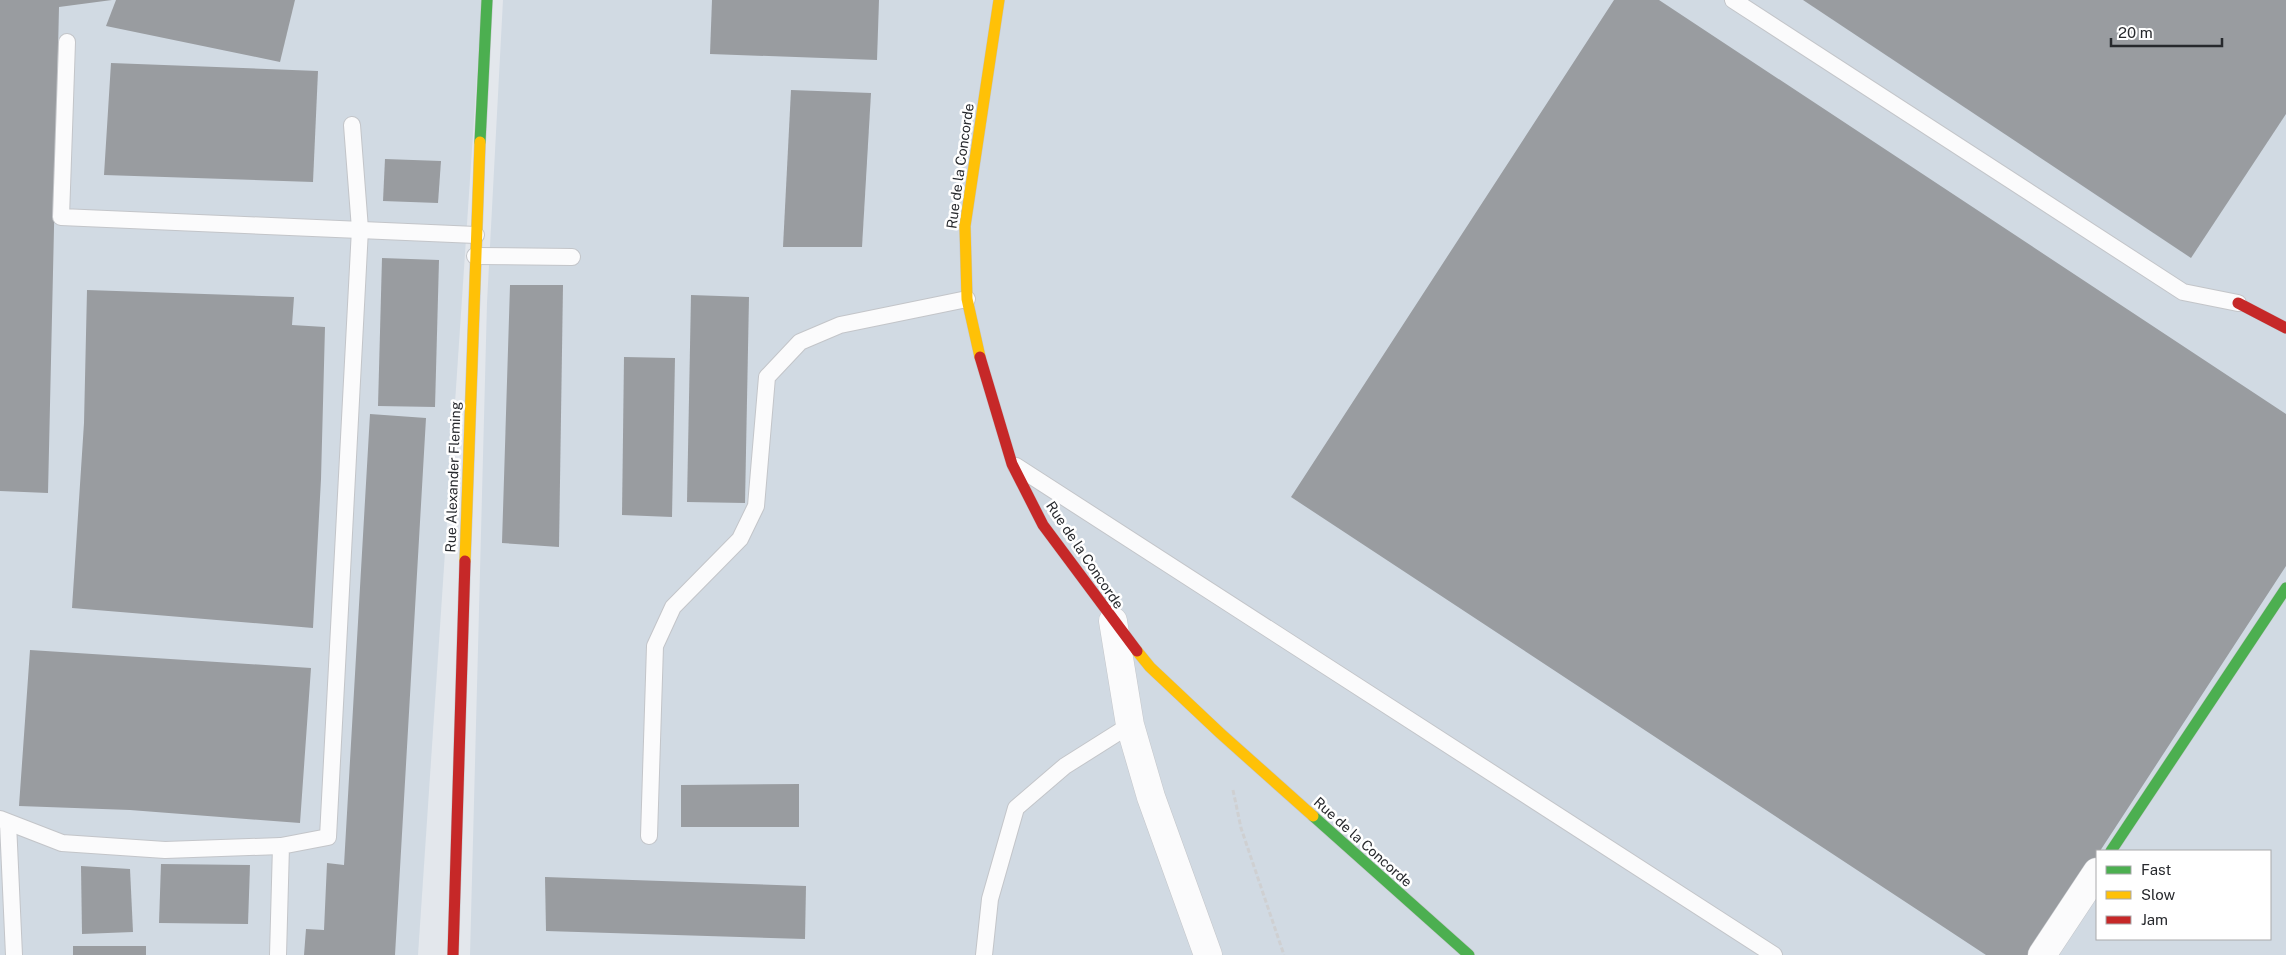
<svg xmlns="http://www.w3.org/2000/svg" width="2286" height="955" font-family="'Public Sans',sans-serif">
<rect width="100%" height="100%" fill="#e3e7ec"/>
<!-- built -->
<g fill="#d1dae3" fill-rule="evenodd">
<path d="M0,0H482L418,955H0Z"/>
<path d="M503,0H2286V955H470L487,303ZM2097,851H2270V939H2097Z"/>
</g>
<!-- building -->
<g fill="#999ca0">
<path d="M0,0H112L59,7L48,493L0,491Z"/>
<path d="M116,0H295L280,62L106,26Z"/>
<path d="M712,0H879L877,60L710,54Z"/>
<path d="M1614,0H1659L2286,414V566L2100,851H2097V856L2033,955H1986L1291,497Z"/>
<path d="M1803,0H2286V114L2191,258Z"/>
<path d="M111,63L318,71L313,182L104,175Z"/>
<path d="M791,90L871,93L862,247H783Z"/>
<path d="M385,159L441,161L438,203L383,201Z"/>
<path d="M382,258L439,260L435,407L378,406Z"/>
<path d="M510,285H563L559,547L502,543Z"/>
<path d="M87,290L294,297L292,325L325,327L321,479L313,628L72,608L84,423Z"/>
<path d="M691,295L749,297L745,503L687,502Z"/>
<path d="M624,357L675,358L672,517L622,515Z"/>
<path d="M370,414L426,418L395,955H304L306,929L324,930L327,863L344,865Z"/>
<path d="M30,650L311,668L300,823L130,810L19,806Z"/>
<path d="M799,784V827H681V785Z"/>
<path d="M161,864L250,865L248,924L159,923Z"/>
<path d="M81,866L130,869L133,932L82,934Z"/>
<path d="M545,877L806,886L805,939L546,931Z"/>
<rect x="73" y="946" width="73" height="9"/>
</g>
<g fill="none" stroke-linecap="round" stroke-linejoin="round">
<defs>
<g id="lane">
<path d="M1733,0L2183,292L2238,303"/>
<path d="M67,42L61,217L476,235"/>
<path d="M475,256L572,257"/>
<path d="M1016,466L1774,955"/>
<path d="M0,819L62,843L165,850L281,846"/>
<path d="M8,823L14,955"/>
<path d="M649,836L655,646L673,607L740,539L756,506L767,377L800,342L840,325L967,299"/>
<path d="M278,955L281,846L328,837L360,229L352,125"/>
<path d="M984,955L990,899L1016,808L1065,766L1130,725"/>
</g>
<g id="street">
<path d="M1113,621L1130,725L1151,797L1208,955"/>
<path d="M2042,955L2097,872"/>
</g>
<g id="fast">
<path d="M480,142L487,0"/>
<path d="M1313,816L1469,955"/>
<path d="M2111,851L2286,588"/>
</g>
<g id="slow">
<path d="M980,357L967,299L965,226L999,0"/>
<path d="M465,561L480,142"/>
<path d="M1137,651L1150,667L1220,733L1313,816"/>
</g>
<g id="jam">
<path d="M2238,303L2286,328"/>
<path d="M980,357L1012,464L1043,525L1137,651"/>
<path d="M453,955L465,561"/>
</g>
</defs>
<!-- lane casing -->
<use href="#lane" stroke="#c3c5c9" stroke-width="18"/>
<!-- street casing -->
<use href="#street" stroke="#c3c5c9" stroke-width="29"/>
<!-- fast casing -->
<use href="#fast" stroke="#c3c5c9" stroke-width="12"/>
<!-- slow casing -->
<use href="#slow" stroke="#c3c5c9" stroke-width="12"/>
<!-- jam casing -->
<use href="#jam" stroke="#c3c5c9" stroke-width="12"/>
<!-- path -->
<path stroke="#cfd0d2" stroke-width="3" stroke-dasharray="5 2.5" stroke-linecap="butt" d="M1233,790L1241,828L1284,955"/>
<!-- lane -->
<use href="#lane" stroke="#fbfbfc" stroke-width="16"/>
<!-- street -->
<use href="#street" stroke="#fbfbfc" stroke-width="28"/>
<!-- fast -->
<use href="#fast" stroke="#4caf50" stroke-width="11"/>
<!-- slow -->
<use href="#slow" stroke="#ffc107" stroke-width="11"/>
<!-- jam -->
<use href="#jam" stroke="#c62828" stroke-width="11"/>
</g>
<g text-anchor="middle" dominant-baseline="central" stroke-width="5" stroke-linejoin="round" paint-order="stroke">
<!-- street labels -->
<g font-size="14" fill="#27292d" stroke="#fff">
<text transform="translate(960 166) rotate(-82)">Rue de la Concorde</text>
<text transform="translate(453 477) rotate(-88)">Rue Alexander Fleming</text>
<text transform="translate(1085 555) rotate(56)">Rue de la Concorde</text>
<text transform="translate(1363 842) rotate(42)">Rue de la Concorde</text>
</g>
</g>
<!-- legend -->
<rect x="2096" y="850" width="175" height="90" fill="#ffffff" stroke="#a9a9ab"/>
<rect x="2106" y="866" width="25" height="8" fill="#4caf50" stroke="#a9a9ab"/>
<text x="2141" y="875" font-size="15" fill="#27292d">Fast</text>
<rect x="2106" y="891" width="25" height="8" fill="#ffc107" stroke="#a9a9ab"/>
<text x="2141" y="900" font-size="15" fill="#27292d">Slow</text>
<rect x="2106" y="916" width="25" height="8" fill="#c62828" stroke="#a9a9ab"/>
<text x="2141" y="925" font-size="15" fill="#27292d">Jam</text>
<!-- scale -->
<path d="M2111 38v8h111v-8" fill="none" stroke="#27292d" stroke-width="2.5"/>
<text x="2118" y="38" font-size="15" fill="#27292d" stroke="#ffffff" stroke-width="4" paint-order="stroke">20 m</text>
</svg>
